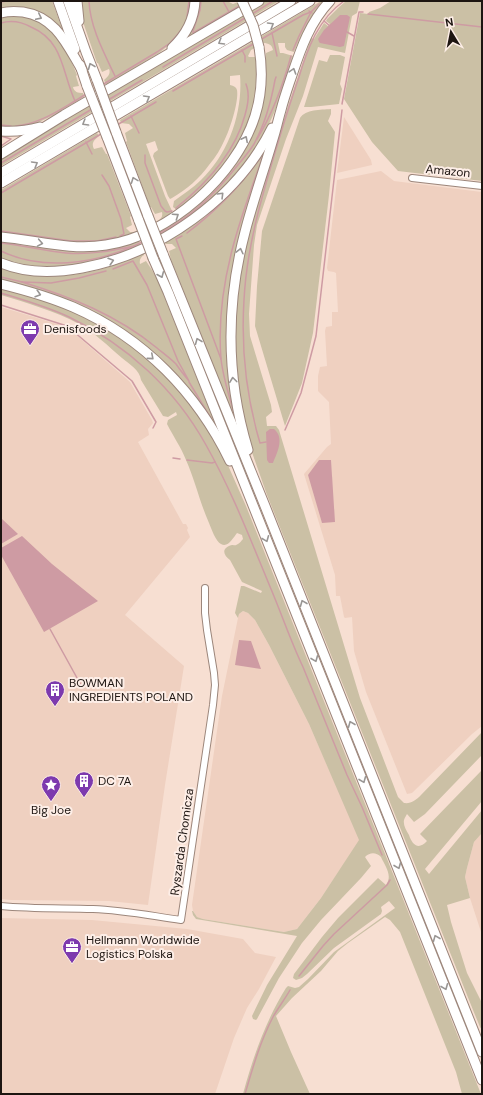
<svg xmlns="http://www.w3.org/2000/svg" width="483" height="1095" font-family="'DM Sans',sans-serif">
<rect width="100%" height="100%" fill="#f7dfd2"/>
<!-- built -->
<g fill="#efd0c0">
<path d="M344,117L371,160L372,165L337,173Z"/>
<path d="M381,171L394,181L482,192V726L472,734L412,793L407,794L366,692L354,651L352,617L345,618L344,617L340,596H336L335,575L304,474L327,447L331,444L329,402L318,391V376L320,367L327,366L325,331L326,327L332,326V312H338L336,273L334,272L328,271L327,268L337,180Z"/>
<path d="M1,307L67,327L130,382L152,420L153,423L148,429L149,435L138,442L183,524H186L188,528L187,530L190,537L125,615L184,666L165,785L148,905L109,901L11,900L1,899Z"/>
<path d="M243,611L248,613L255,620L269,645L309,724L360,840L321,898L297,929L284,932L203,919L197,917L193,911L192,905L222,696L238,618L239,614Z"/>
<path d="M482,833V935L470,898L465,877L467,868L474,842Z"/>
<path d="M1,918L92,920L187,929L243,939L255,953L276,957L259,989L247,1008L234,1038L215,1094H1Z"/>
</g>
<!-- green -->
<g fill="#cbc0a5">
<path d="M1,1H52L63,31L55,24L1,10Z"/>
<path d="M80,1H192L190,16L175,40L159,53L106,85L104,80C108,77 111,73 109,69L102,72L98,63H97L83,22Z"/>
<path d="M198,1H227L233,4L238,2L241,7L186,40Z"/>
<path d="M265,1H279L1,166V157Z"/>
<path d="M321,1H325C311,17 302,33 294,52L287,50L285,47V43H278L280,53H283L293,56C287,78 280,101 270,122C254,155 227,188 198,211C186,220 174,227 162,235L160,231C208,202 255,156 264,98C266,83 265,68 266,53L273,50C272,45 269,43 263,43L262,36Z"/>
<path d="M346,1H360L357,13L352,16L345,53L318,47L303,96L286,139L257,225L254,245L249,314L250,336L271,405L272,412L266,417L267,426H276L279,430L360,698L398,797L404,803C411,804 416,800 421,795L482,732V755L425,814L414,822L407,814C406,816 405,817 404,820C403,825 406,830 409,835C412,844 418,851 427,841L420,834L482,770V801L425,869L429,874L482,810V833L474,842L467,868L465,877L470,898L447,905L451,922L467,973L482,1003V1030L480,1027L473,1010L267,495L247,438L236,373L235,311L246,241L289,103L309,44L311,38L314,39L324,23L328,26L330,24L326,21L327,19L338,8Z"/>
<path d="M391,1H482V181L457,178L398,171L372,142L344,99L360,13L368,14L369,12L380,8Z"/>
<path d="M10,15C51,17 64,41 77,75L76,76L79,86L73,87C74,92 78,93 83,93L84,97L52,116L35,124L23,127H1V17Z"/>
<path d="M254,41L255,48L251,50L248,56L249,57H257L258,88L250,120L233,153L218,173L195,196L177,210L173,207L174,201C183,194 193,188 201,180C229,153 243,112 240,75L230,76V85C234,86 236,87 237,90C239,101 230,129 225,139C221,148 216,157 209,165C200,178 186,190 172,198L170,199L168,196L153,156L154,153L158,150L155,141L146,144L165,196L172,211V213L157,223V221C161,219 163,217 162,212L155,214L151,207H150L126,142L127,141L125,133L133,128L129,124L121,123L120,120Z"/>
<path d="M330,55H340L345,57L340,84L342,89L339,104L311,107H304L319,60L327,62Z"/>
<path d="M331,109V114L328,121L335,132L329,195L313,333L302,383L285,426L255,326L257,286L262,231L300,118C306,109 320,110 331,109Z"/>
<path d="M97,133L99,136C94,140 91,143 94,149L102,147L106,154H107L131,216L130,217L132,225L126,228L130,232H136C94,252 45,239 1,233V190Z"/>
<path d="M266,145L267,146L233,269L238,427L171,260L169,251L176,248L172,244H166L165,242C195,225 223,204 245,176C252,166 259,156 266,145Z"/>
<path d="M1,241L95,250L114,248L139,241L141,246C102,260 61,273 18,265C13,263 7,261 1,259Z"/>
<path d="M144,253V255C141,257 139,260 140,264L146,261L152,270L159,283L218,431L125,333L1,280V268C48,285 100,274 144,253Z"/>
<path d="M1,287L28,295L67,309L99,324L123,339L160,370L194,407L223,454L246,506L481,1094H462L456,1072L400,932L390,920L385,917L348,943L338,951L321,971L292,998L276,1016L291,1052L310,1094H243C253,1057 266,1020 286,988L288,986L295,988L299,987L308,979L334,952L395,908L389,901L381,907L382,911L381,914L334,948L307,974L302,978L296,980L293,978L294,974L322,937L338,918L378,878L386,885C393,875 385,866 381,857C376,852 370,852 365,857L371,866L361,878L321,920L302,943L279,978L257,1019L256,1020L253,1019L252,1016L267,985L297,936L196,919L193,915L192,911H193L197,917L203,919L284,932L297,929L321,898L359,840L309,724L269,645L255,620L248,613L243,611L239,614L238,618L235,613L241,586H244L261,593L262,591L242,582L230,560C223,555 221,548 232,545C235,545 235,546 238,544C240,543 241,541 243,539L242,535L237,533C233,538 228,548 221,544C216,542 211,528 209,523C200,503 195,480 186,460C181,447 173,436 167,424L168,420L177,415L176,412L168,417L163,416L141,380C140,370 129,364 122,358C108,346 95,333 79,324C55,311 27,303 1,295Z"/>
</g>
<!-- water -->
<g fill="#ce9ba3">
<path d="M340,15H347L350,17L344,46L340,47L320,43L319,42L318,39L324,30Z"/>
<path d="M270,429H274C285,438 277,453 273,463H269L267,460L266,432Z"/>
<path d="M319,460H331L335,522L322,523L308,475Z"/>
<path d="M1,518L18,534L1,544Z"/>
<path d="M22,536L52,564L98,601L44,632L1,555V548Z"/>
<path d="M239,640L251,641L261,669L235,665Z"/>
</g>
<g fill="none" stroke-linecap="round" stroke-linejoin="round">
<!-- stream -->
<g stroke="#ce9ba3" stroke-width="1.5">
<path d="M89,1C90,27 104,53 115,76"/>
<path d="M201,1L200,10L193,31V33L241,5"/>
<path d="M223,1L229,12"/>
<path d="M1,2L7,1"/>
<path d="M309,11L312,13"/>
<path d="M252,14L273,1"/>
<path d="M368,14L482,27"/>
<path d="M187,17L189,1"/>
<path d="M324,21L330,26"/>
<path d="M1,23C11,20 22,22 31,27C64,41 62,73 75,101L86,94"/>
<path d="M347,32L354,36"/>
<path d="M272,33L277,56"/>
<path d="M260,40L303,15L311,12L319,4"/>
<path d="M242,50L245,56V62"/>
<path d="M293,50L299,36L311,12"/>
<path d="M163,67L245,18"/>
<path d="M102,85L157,52L170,43L178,34L184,26"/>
<path d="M173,91L255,43"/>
<path d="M108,100L142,80"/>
<path d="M342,104L359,12H363"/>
<path d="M131,116L139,133"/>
<path d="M1,125L11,126"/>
<path d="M117,125L156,102"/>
<path d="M16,126C38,124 56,112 75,101"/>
<path d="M1,136L11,139L1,146"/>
<path d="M257,139C273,113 283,85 291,56"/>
<path d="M86,142L92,154"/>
<path d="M145,155V163L161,206L165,211L167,212L172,211"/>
<path d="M1,163L92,109"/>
<path d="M102,175L109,186L121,219L124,234L120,236"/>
<path d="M1,193L101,134"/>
<path d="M176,208C206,184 235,153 245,115C247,108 249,100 248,93C248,91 247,87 246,84"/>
<path d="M1,231L71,241H97L116,237"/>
<path d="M187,233C217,210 242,185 263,154"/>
<path d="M158,234C189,219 216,193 237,166C243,159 249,152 254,144C265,124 271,102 275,80L276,77"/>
<path d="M182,236L176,239L221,359"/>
<path d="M1,243C23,245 44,251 66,253C89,255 111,251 134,246C93,264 42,271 1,251"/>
<path d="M134,246L142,242"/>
<path d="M106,271L79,278L51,283L22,282C71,297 117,315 157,348C163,353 170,358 176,364C180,370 185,376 189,381L178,361L147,285L133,261L113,269"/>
<path d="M1,277L22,282"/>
<path d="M1,293C24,300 48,307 69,317C127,345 175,389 206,445C232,491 251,541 271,589C282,615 291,642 303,667L347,775L362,807L382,855"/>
<path d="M1,305L67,326L132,381L156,422L153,428"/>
<path d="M189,382L212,420"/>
<path d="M234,413C229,396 223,377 221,359C215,286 240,218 265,151"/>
<path d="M285,430L301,393L316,336L342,110"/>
<path d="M266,442L260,443C246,396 241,348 244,300C247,240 266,183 283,126C288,110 293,94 299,77C303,63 308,49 315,35C322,22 331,10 344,1"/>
<path d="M173,458L180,459"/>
<path d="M187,460L212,463L215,462"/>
<path d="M50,629L82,687"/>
<path d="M299,976L323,946L334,934L387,885L390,880"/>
<path d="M245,1094C253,1067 260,1042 273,1017C278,1008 285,999 290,990"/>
</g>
<defs>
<g id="minor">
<path d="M412,178L482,186"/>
<path d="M1,906C32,909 62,908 93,909C123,910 152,916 181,920L213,705L215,685L214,673L207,630L205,613V588"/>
</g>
<g id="highway">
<path d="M58,1L75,49"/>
<path d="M68,1L86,52L97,80"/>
<path d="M77,1L79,21"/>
<path d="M1,13C8,11 15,11 23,12C56,17 67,45 82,70"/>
<path d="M172,48C186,35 194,20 195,1"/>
<path d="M80,65L87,86"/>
<path d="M1,131C15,132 26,131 40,127"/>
<path d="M116,132L148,216"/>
<path d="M107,137L139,221"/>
<path d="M1,154L64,115L259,1"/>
<path d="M1,173L291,1"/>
<path d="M1,183L310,1"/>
<path d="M1,237C36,240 70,251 106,245C169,236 236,176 255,116C262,94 263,71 259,47"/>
<path d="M163,254L265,506L482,1052"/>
<path d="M153,258L168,292L482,1080"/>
<path d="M1,263C27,274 55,273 82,268C159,254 237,199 272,128"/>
<path d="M1,284C25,290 50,297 73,307C144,338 197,393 230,461"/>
<path d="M248,450C226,378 226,304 245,232C253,201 264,170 273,139C276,130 278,120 281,110C284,98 288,87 292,75C301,48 310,22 330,1"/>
</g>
</defs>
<!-- minor casing -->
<use href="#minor" stroke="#9c867b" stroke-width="8"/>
<!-- highway casing -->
<use href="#highway" stroke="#9c867b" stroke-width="11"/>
<!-- minor -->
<use href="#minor" stroke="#fff" stroke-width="6"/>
<!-- highway -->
<use href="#highway" stroke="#fff" stroke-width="9"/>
<defs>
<g id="highway-bridge">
<path d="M242,1L253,25L259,47"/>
<path d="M97,80L116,132"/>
<path d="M87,86L107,137"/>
<path d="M148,216L163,254"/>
<path d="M139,221L153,258"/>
</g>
</defs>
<!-- highway-bridge casing -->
<use href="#highway-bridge" stroke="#9c867b" stroke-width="11" stroke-linecap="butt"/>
<!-- highway-bridge -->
<use href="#highway-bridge" stroke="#fff" stroke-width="9"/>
</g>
<!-- one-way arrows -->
<defs><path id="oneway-chevron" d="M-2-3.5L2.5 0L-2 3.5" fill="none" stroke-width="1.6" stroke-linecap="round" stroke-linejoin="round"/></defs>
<g stroke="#999694">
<use href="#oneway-chevron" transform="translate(39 17) rotate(26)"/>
<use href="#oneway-chevron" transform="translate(271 25) rotate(-31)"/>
<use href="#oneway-chevron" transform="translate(221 42) rotate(149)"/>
<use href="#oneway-chevron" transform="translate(91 66) rotate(-112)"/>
<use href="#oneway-chevron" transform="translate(293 71) rotate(-72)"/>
<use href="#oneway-chevron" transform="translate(147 98) rotate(-30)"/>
<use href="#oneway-chevron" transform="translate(85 123) rotate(149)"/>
<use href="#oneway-chevron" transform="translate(245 139) rotate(-63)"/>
<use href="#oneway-chevron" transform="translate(35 164) rotate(-30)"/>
<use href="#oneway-chevron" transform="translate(134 180) rotate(-111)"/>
<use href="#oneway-chevron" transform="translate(221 195) rotate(-45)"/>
<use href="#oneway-chevron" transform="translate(176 216) rotate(-34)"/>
<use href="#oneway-chevron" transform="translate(40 243) rotate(10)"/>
<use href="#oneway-chevron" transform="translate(240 251) rotate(-77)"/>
<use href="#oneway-chevron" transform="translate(111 261) rotate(-17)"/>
<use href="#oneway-chevron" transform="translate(161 275) rotate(67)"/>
<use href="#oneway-chevron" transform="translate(38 294) rotate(17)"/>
<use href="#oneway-chevron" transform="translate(198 341) rotate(-112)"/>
<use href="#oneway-chevron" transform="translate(151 357) rotate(41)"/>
<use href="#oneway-chevron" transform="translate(233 380) rotate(-97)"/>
<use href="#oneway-chevron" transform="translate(266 539) rotate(68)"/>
<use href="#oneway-chevron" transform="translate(303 603) rotate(-112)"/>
<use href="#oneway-chevron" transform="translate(315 659) rotate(68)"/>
<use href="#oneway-chevron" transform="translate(351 724) rotate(-112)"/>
<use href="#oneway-chevron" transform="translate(363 780) rotate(68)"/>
<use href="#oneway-chevron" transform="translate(398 866) rotate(68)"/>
<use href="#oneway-chevron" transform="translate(436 938) rotate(-112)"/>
<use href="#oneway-chevron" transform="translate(445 987) rotate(68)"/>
</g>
<!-- icons -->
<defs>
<symbol id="office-pin" viewBox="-11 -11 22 30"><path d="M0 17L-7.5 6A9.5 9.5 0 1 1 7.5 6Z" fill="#7d3aae" stroke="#fdeee7"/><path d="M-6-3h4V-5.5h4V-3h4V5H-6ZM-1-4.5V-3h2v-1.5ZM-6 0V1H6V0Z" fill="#fff"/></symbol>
<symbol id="building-pin" viewBox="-11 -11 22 30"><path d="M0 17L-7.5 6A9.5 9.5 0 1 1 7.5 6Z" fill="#7d3aae" stroke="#fdeee7"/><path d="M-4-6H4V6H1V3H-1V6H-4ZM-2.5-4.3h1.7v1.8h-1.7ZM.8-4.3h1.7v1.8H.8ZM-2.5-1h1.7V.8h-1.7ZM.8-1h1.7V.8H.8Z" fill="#fff"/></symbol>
<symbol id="sight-pin" viewBox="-11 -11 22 30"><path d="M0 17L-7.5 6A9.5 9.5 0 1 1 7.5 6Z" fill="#7d3aae" stroke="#fdeee7"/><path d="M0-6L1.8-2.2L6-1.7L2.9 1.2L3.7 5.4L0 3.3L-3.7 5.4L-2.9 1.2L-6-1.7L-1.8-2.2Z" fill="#fff"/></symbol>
</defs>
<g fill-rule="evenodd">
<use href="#office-pin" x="19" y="318" width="22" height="30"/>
<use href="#building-pin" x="44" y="679" width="22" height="30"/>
<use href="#building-pin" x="73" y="770" width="22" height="30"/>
<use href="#sight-pin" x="40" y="774" width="22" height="30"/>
<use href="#office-pin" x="61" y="936" width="22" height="30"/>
</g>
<g text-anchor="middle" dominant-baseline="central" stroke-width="4" stroke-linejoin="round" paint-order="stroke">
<!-- street labels -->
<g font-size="12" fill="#1d1511" stroke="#fdeee7">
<text transform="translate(448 171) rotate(6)">Amazon</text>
<text transform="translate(182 842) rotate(-82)">Ryszarda Chomicza</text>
</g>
<!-- poi labels -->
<g font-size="12" fill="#1d1511" stroke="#fdeee7" text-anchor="start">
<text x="44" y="329">Denisfoods</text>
<text x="69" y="683">BOWMAN<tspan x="69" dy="14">INGREDIENTS POLAND</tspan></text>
<text x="98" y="781">DC 7A</text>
<text x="51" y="810" text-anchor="middle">Big Joe</text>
<text x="86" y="940">Hellmann Worldwide<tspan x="86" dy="14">Logistics Polska</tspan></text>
</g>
</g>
<!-- border -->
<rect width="483" height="1095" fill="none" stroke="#1d1511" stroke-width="4"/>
<!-- north arrow -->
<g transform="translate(451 32) rotate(350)" stroke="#fdeee7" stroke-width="3" paint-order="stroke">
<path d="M0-3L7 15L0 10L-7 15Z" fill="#1d1511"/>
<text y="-6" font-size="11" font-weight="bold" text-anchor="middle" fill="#1d1511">N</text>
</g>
</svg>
